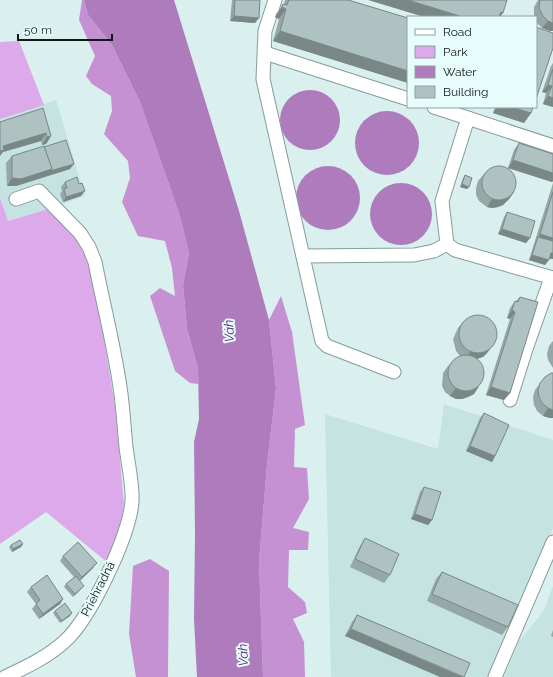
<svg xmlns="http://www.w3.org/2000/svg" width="553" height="677" font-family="Raleway,sans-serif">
<rect width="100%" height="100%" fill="#d9f0ef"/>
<!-- built -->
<g fill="#c4e3e1">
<path d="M56,100L85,196L58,206L7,221L0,198V119Z"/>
<path d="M444,404L553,440V528L489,677H331L325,414L438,449Z"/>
<path d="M553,586V677H504L519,641L543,612Z"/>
</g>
<!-- green -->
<g fill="#dca9ea">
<path d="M19,41L44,105L0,119V42Z"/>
<path d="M0,198L8,221L48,209L77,236L92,265L115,406L124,504L121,529L108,563L46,512L0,544Z"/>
</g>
<!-- forest -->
<g fill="#c591d2">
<path d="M82,0H84L88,15L112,45L140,102L179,213L189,253L183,285L187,329L198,368V384L190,383L175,371L150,296L160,288L175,296L172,268L165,241L138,236L122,202L130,178L128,161L104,134L112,111L111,96L92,84L86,76L95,56L79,20Z"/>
<path d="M281,296L292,332L305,425L295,429L294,467L307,468L309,499L293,528L309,532L308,550H289L288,587L305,602L307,613L293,619L304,642L305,677H263L259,562L267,465L276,388L269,320Z"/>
<path d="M150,559L169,571L168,677H136L129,634L133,566Z"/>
</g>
<!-- water -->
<g fill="#ae7bbc">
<path d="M84,0H174L239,211L269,320L276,388L267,465L259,562L263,677H197L194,619L195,534L194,442L199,419L198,368L187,329L183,285L189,253L179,213L140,102L112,45L88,15Z"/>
<circle cx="310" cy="120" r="30"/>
<circle cx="387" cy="143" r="32"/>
<circle cx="328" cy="198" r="32"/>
<circle cx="401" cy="214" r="31"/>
</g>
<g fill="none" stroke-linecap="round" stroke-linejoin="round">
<defs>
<g id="minor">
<path d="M275,0L265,31L263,79L322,341L327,346L394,372"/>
<path d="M265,53L408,99"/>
<path d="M434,107L553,146"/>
<path d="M468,118L442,201L447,244L455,250L553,278"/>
<path d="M303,256L414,255L434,251L447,244"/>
<path d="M510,400L526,349L551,278"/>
<path d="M5,677C26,667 48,657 65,641C90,619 130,535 132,501C133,486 128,463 126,447C124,427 123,406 120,387C114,345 103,303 95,262L89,247L80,233L39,191L16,199"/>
<path d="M495,677L553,542"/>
</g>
</defs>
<!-- minor casing -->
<use href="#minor" stroke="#869b9a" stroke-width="15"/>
<!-- minor -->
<use href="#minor" stroke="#fff" stroke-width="13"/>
</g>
<!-- wall -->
<g fill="#95a7a6">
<path d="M232,0H260L255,23L230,21Z"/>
<path d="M285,0H348L408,18V83L273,41L279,19L275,17L276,14L283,4H284Z"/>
<path d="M538,0H553V31H550L542,28L537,23L536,20V17H535L534,15V7Z"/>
<path d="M553,63V107L543,104L546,93L542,92L551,66Z"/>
<path d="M495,107H533L531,113L524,123L493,113Z"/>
<path d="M43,108L51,136L46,144L42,145L41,141L3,152L0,122Z"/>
<path d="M519,143L553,154V181L552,182L508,168L514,150Z"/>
<path d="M44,147L70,169L16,186H7L6,163L12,156Z"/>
<path d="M484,174L514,192L509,199L503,205L498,207L492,208L487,207L479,201L476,195V188L478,181Z"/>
<path d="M465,175L469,187L467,189L460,187L463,178Z"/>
<path d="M65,182L81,196L63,202L60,194L62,191L61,187Z"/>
<path d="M553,183V259L549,258L545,265L529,260Z"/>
<path d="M507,212L530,238L526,243L498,234L504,217Z"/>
<path d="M520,297L510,393L504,400L486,395L510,319L507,318L510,308L515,301H516Z"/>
<path d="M464,321L493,345L487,353L483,357L477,359L479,386L474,394L468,397L462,399H456L450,396L445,392L442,386L443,373L448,366L460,356L456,351L453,339L458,328Z"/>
<path d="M553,341V368L548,360L547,354L549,346Z"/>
<path d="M545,377L550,418L543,416L537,411L534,405L533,397L535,390Z"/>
<path d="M484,413L495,456L492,462L466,451L480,418Z"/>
<path d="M424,487L432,520L428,525L411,519L420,492Z"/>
<path d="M365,538L390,575L384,583L350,567L360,546Z"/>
<path d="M23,544L21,547L12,552L9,547L11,545Z"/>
<path d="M63,556L93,568L80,581L82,588L73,597L64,587L66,584L74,577L60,561Z"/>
<path d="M442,572L508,627L502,635L427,601L436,579Z"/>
<path d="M31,587L63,599L60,604L39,619L32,609L36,604L27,592Z"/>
<path d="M55,611L70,616L60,623L53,613Z"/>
<path d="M357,615L470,663L345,636L352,622Z"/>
<path d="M553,630V637L551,636Z"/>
</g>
<!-- shaded-wall -->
<g fill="#798887">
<path d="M368,0H408L463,17H424Z"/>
<path d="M282,7L286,9L279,19L275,17Z"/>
<path d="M501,12L503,13L500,17H498Z"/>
<path d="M234,16L259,18L255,23L230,21Z"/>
<path d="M548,21L553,23V31H550L542,28Z"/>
<path d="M280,31L408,71V83L273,41Z"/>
<path d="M548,85L552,86L546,93L542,92Z"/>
<path d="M548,96L553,98V107L543,104Z"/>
<path d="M497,107H511L531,113L524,123L493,113Z"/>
<path d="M46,133L41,141L3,152L0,156V150L3,146Z"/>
<path d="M51,136L46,144L42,145L47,137Z"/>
<path d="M513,160L553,173V181L552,182L508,168Z"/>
<path d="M74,164L70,169L16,186H7L12,178Z"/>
<path d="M462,184L469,187L467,189L460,187Z"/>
<path d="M85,191L81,196L63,202L66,197Z"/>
<path d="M514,192L509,199L503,205L498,207L492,208L487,207L492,199Z"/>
<path d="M502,229L530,238L526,243L498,234Z"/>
<path d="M540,234L553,238V244L538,237Z"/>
<path d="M551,253H553V259L547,258Z"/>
<path d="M532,255L549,260L545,265L529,260Z"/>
<path d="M512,310L515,312L510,319L507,318Z"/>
<path d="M493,345L487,353L483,357L471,360L465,359L470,352Z"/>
<path d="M479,386L474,394L468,397L462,399H456L450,396L455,389Z"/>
<path d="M491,387L510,393L504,400L486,395Z"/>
<path d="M548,408L553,410V418H550L543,416Z"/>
<path d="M470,446L495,456L492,462L466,451Z"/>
<path d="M415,514L432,520L428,525L411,519Z"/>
<path d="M23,544L21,547L12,552L13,549Z"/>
<path d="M97,563L93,568L78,582L82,577Z"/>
<path d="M84,586L73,597L75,594Z"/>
<path d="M63,599L60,604L39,619L43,614Z"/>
<path d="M72,613L70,616L60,623L62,621Z"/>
<path d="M351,629L463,677H440L345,636Z"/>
</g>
<!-- building -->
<g fill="#adc2c1" stroke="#798887">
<path d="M235,0H260L259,18L234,16Z"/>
<path d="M289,0H348L408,18V71L280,31L286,9L282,7L283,4L287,5Z"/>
<path d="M408,0H507L503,13L501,12L499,17H463Z"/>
<path d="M540,0H553V23L548,21L543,16L539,8Z"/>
<path d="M536,27L553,33V48L536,99Z"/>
<path d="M553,69V98L548,96L552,86L548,85Z"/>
<path d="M511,107H533L531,113Z"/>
<path d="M43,108L51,136L47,137L46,133L3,146L4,150L0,151V122Z"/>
<path d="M66,140L74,164L50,171L52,169L44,147Z"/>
<path d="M519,143L553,154V173L513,160Z"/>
<path d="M44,146L52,169L21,179L12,178V156Z"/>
<circle cx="499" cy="183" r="17"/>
<path d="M465,175L472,178L469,187L462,184Z"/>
<path d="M77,177L79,184L82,183L85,191L66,197L64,189L67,188L65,182Z"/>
<path d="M553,192V238L540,234Z"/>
<path d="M507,212L535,221L530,238L502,229Z"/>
<path d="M538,237L553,241V253H551L549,260L532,255Z"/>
<path d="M520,297L538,302L510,393L491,387L515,312L512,310L515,301L518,302Z"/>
<circle cx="478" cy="334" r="19"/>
<circle cx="466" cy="373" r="18"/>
<path d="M551,373H553V410L548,408L542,403L539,397L538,390L540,383L545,377Z"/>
<path d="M484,413L509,425L495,456L470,446Z"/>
<path d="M424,487L441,492L432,520L415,514Z"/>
<path d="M365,538L399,554L390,575L355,559Z"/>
<path d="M20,540L23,544L13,549L11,545Z"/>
<path d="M78,542L97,563L82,577L63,556Z"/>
<path d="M442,572L518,605L508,627L432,594Z"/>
<path d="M47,575L63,599L43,614L36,604L40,600L31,587Z"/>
<path d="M76,576L84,586L75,594L66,584Z"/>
<path d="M65,603L72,613L62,621L55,611Z"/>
<path d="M357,615L470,663L464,677L351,629Z"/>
</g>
<g text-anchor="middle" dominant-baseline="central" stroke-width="4" stroke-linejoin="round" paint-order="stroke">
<!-- street labels -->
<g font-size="12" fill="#101818" stroke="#e7fdfc">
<text transform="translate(98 589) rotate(-63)">Priehradná</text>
</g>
<!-- water labels -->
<g font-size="13" font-style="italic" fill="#652775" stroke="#e7fdfc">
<text transform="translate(229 331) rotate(-92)">Váh</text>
<text transform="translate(243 655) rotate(-92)">Váh</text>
</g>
</g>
<!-- legend -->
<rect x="407" y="16" width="130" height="92" fill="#e7fdfc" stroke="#91a1a1"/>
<rect x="415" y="29" width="20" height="6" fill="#ffffff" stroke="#91a1a1"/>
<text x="443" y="36" font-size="12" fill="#101818">Road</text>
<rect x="415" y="46" width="20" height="12" fill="#dca9ea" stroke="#91a1a1"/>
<text x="443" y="56" font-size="12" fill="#101818">Park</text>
<rect x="415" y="66" width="20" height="12" fill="#ae7bbc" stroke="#91a1a1"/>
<text x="443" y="76" font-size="12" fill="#101818">Water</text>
<rect x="415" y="86" width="20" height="12" fill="#adc2c1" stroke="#91a1a1"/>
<text x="443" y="96" font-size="12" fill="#101818">Building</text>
<!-- scale -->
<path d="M18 34v6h94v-6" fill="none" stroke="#101818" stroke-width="2"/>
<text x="24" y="34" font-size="12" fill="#101818" stroke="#e7fdfc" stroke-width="3" paint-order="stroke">50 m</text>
</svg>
